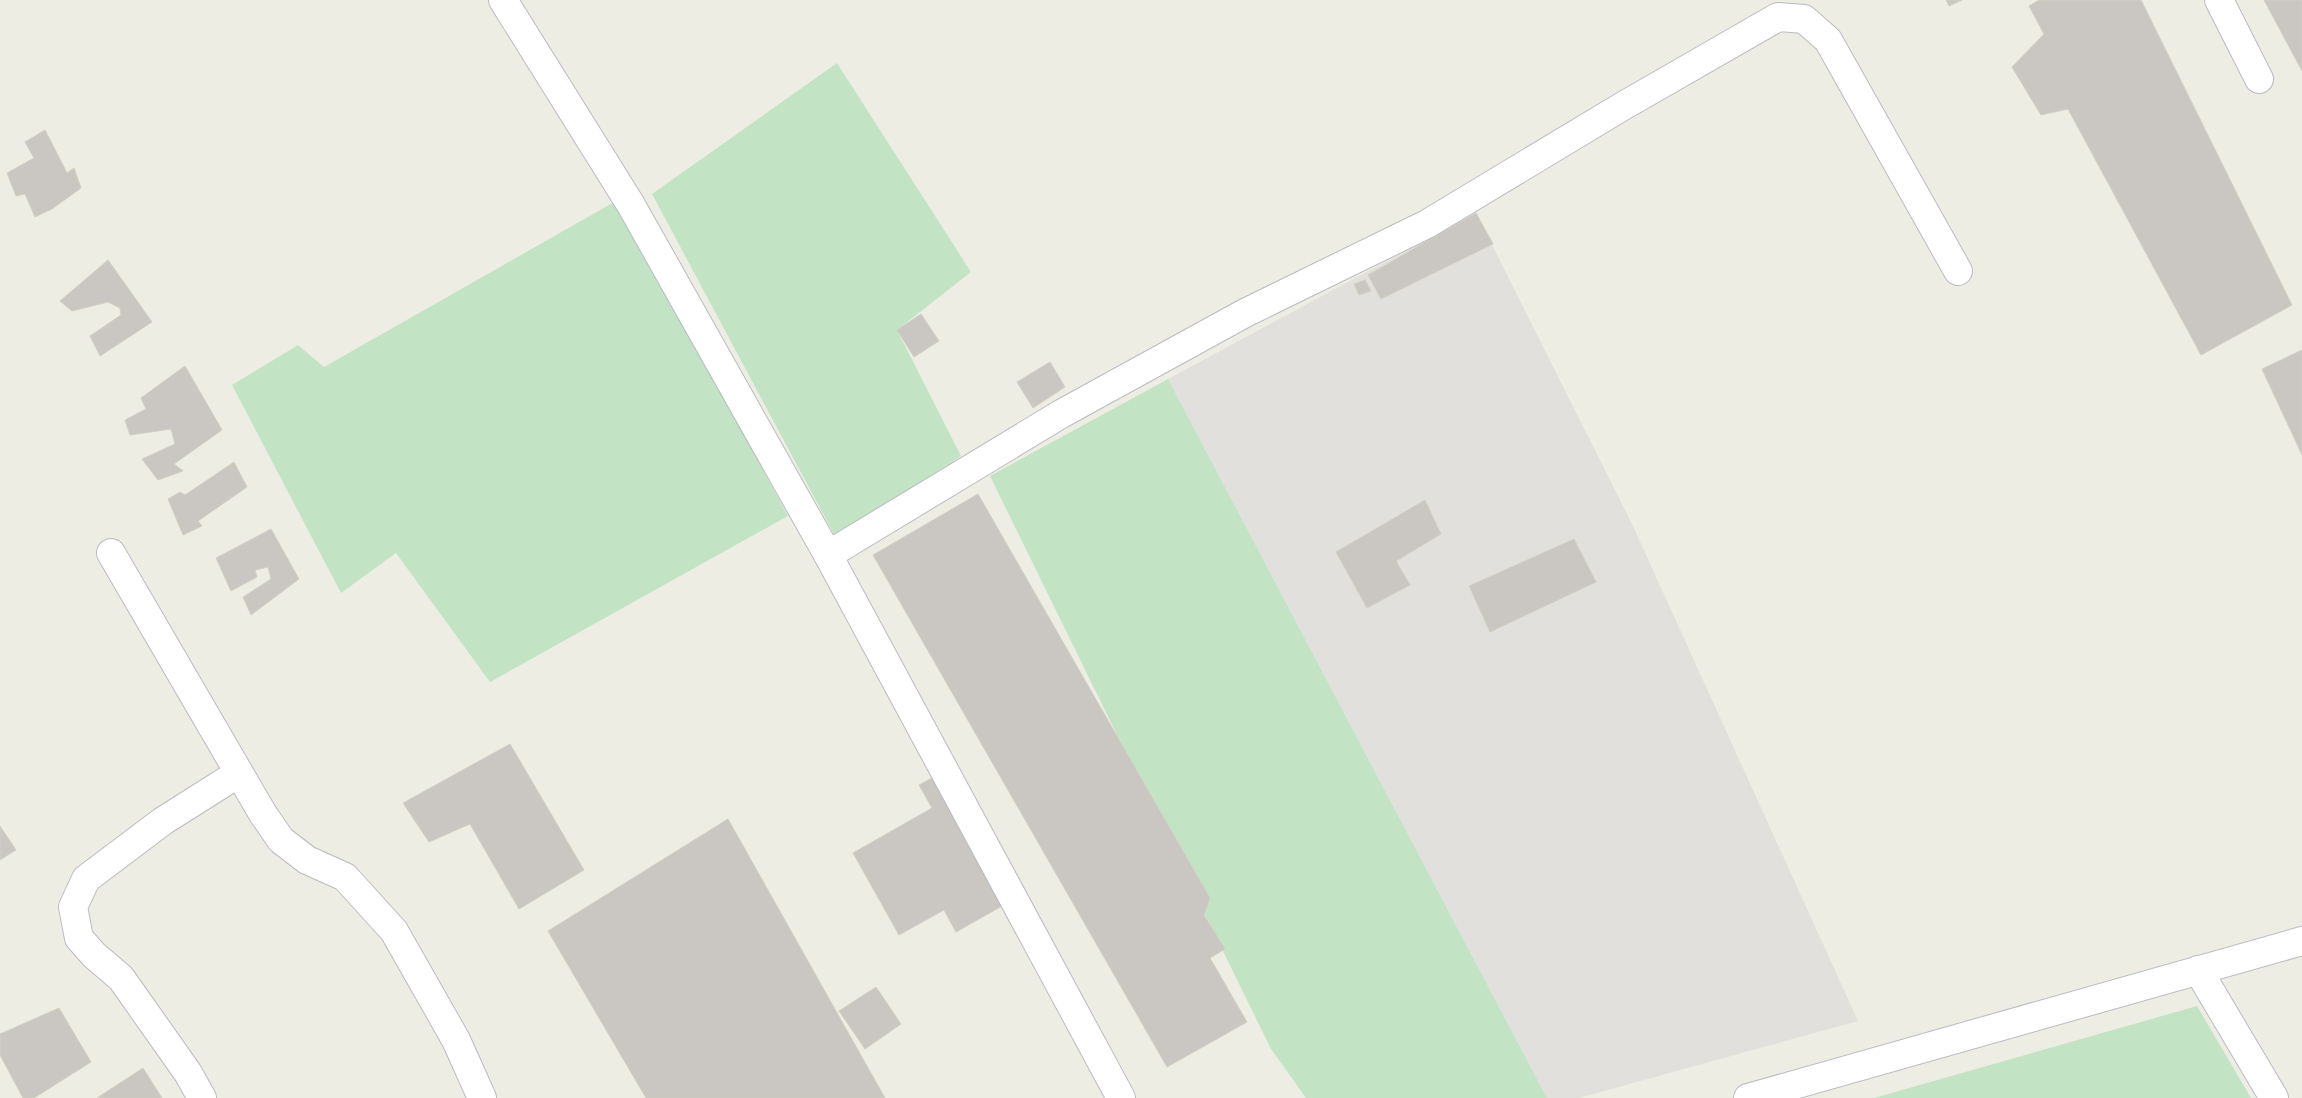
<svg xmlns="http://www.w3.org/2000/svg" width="2302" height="1098" font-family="'Fira Sans Condensed',sans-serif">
<rect width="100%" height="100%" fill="#eeede4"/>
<!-- industrial -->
<path fill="#e2e0dc" d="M1476,213L1632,524L1858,1021L1579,1098H1547L1168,379Z"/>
<!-- green -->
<g fill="#c2e4c5">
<path d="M837,63L971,272L897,330L961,456L836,538L652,194Z"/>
<path d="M616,201L788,516L490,682L396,553L341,593L232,385L298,345L324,367Z"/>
<path d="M1168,379L1547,1098H1306L1271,1049L990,476Z"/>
<path d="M2197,1006L2251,1098H1874Z"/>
</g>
<!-- building -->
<g fill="#cac7c2" stroke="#d2cfc3">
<path d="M1946,0H1962L1949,6Z"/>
<path d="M2039,0H2141L2292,305L2201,355L2068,109L2041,115L2012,67L2044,34L2029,6Z"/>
<path d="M2264,0H2302V71Z"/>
<path d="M45,130L67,173L74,168L81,188L52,209L35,217L25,194L16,196L7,173L34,158L25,142Z"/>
<path d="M1476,213L1493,244L1381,299L1368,275Z"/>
<path d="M108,260L152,322L100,356L90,336L121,315L120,308L108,302L72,311L60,301Z"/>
<path d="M1365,280L1371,291L1359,295L1354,284Z"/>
<path d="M921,314L939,341L914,357L897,330Z"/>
<path d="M2302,350V455L2262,369Z"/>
<path d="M1050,362L1065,387L1033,408L1017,382Z"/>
<path d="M185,366L222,430L174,464L183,471L158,480L142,459L175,444L171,429L130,435L125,420L146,409L141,398Z"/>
<path d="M234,462L247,487L198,521L202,526L183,535L168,499L180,492L185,495Z"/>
<path d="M978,494L1210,898L1204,915L1225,949L1210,958L1247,1022L1167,1067L873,555Z"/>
<path d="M1425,500L1441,534L1396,561L1410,585L1367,608L1336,552Z"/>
<path d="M271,529L299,579L251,615L243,597L271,579L268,567L255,570L257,577L231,591L216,558Z"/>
<path d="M1574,539L1596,582L1490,632L1469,586Z"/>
<path d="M510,744L584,870L519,909L470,824L429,842L403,803Z"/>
<path d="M932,778L1002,906L956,932L944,910L899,935L853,853L932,808L919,785Z"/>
<path d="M728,819L885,1098H646L548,931Z"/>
<path d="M0,826L16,850L0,860Z"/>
<path d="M876,987L901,1024L865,1049L839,1011Z"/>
<path d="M59,1008L91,1062L34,1098H23L0,1055V1034Z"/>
<path d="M143,1068L162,1098H97Z"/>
</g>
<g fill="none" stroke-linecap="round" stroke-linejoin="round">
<defs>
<g id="minor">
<path d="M503,0L631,205L828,555L1121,1098"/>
<path d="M2219,0L2259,79"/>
<path d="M111,553L263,814L281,840L307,860L345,877L394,931L456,1040L482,1098"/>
<path d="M828,555L1061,414L1245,313L1427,224L1623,106L1778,17L1804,19L1828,40L1958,271"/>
<path d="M2198,970L2274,1098"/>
<path d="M202,1098L188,1073L121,978L94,955L79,938L73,907L86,879L163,821L239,773"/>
</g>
<path id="tertiary" d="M1748,1098L2302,941"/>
</defs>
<!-- minor casing -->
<use href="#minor" stroke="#b9bbc0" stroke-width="30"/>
<!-- tertiary casing -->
<use href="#tertiary" stroke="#b9bbc0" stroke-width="30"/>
<!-- minor -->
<use href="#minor" stroke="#fff" stroke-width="28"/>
<!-- tertiary -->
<use href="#tertiary" stroke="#fff" stroke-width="28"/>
</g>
</svg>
